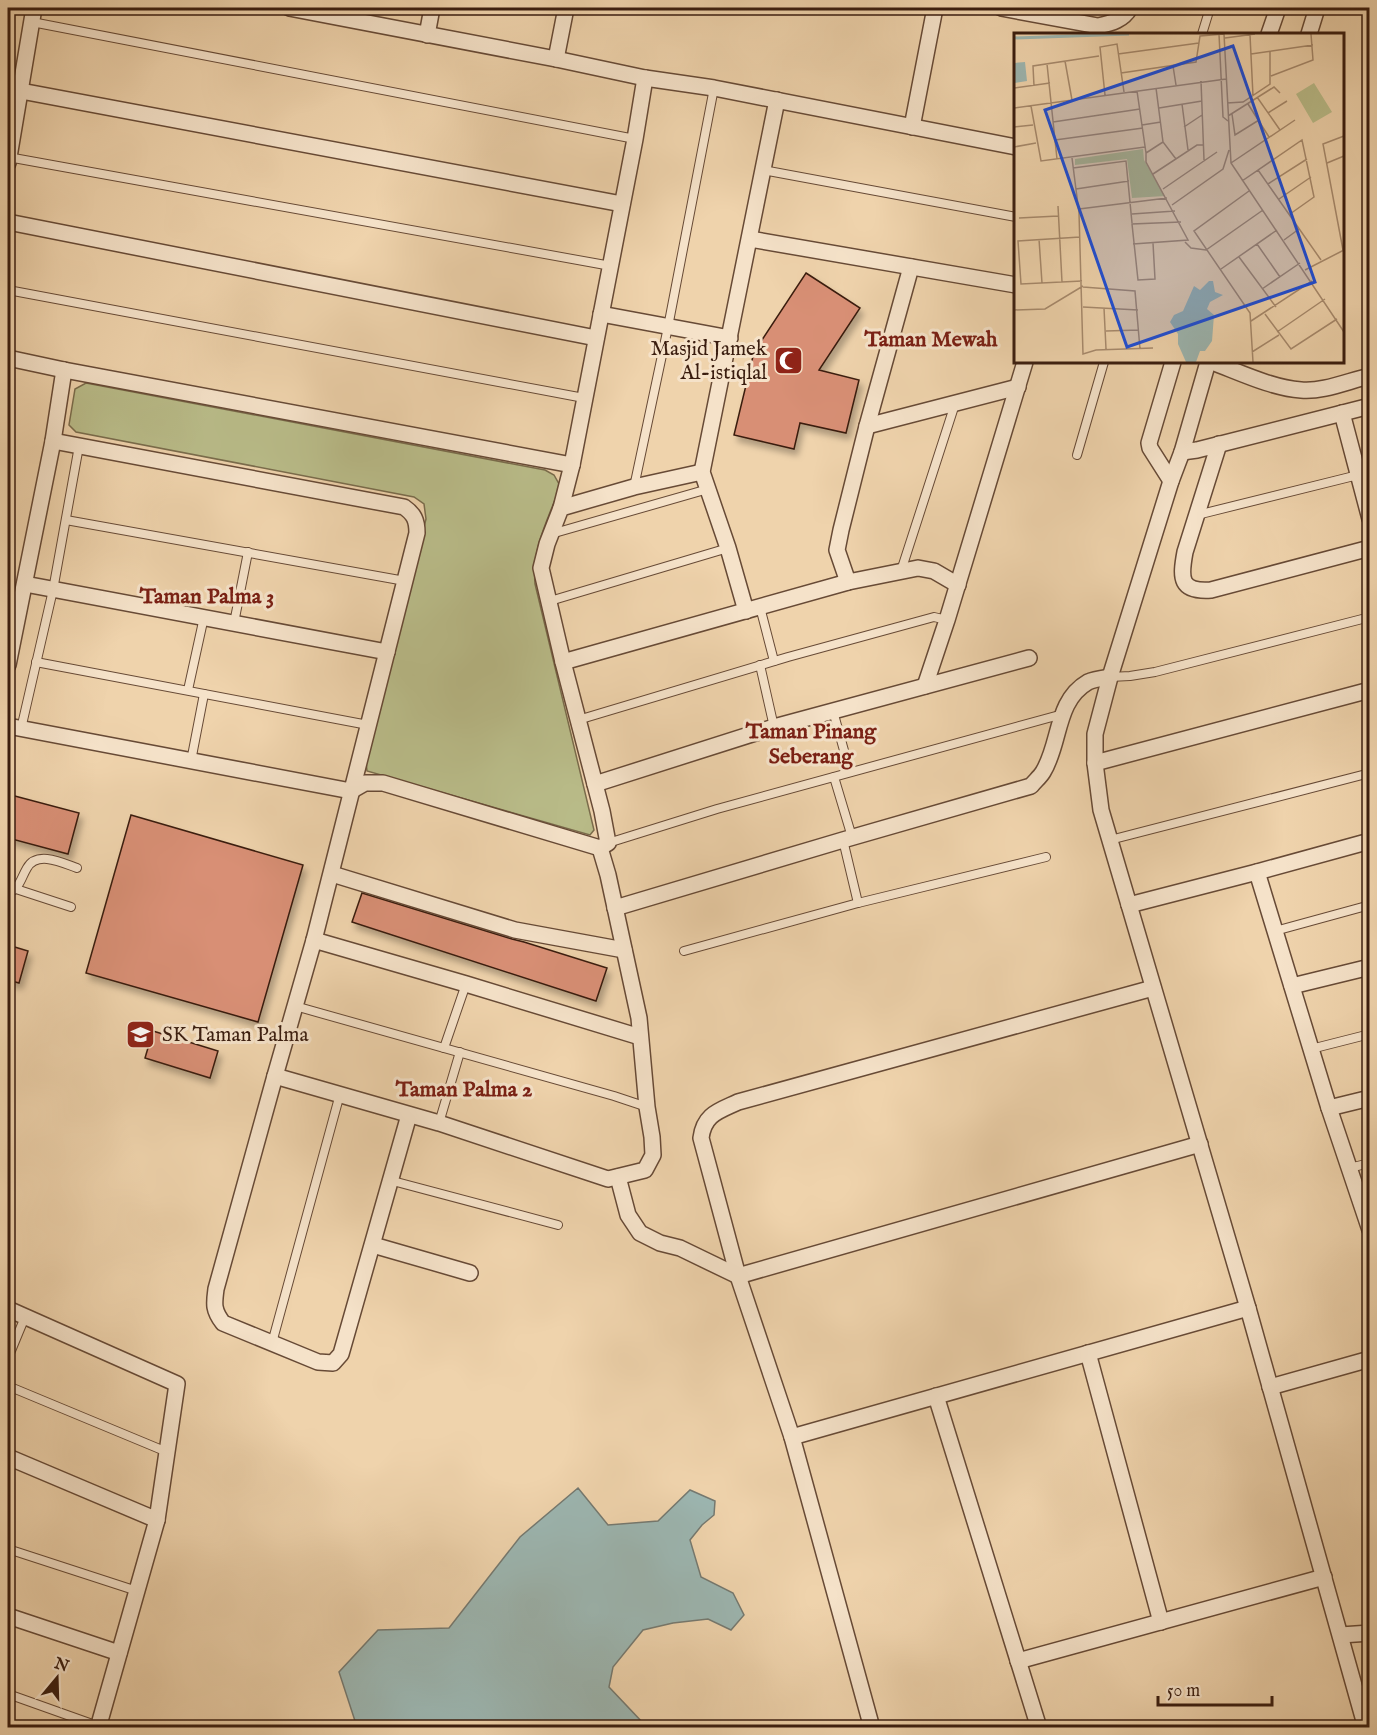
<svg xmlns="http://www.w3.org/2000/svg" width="1377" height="1735" font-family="'IM FELL English',serif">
<defs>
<filter id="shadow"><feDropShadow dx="3.5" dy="6" stdDeviation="3" flood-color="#0004"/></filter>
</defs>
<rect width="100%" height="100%" fill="#efd3ac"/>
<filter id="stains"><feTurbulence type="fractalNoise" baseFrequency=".00333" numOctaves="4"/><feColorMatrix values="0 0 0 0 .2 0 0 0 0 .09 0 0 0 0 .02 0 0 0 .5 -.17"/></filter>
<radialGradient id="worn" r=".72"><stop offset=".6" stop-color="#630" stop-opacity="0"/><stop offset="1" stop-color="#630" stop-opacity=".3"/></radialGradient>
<!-- green -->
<path fill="#b9bc89" stroke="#7a6c4c" stroke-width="1.5" d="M86,383L545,470L554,475L559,484L558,492C546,524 532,549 535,584L594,830L590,835L367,771L366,762L426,519L424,504L414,497L76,432L69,425L75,389Z"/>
<!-- water -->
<path fill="#9cb6b1" stroke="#757970" stroke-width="1.5" d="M578,1488L608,1525L658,1521L690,1490L715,1501L714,1515L702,1525L690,1540L701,1577L733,1593L744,1615L731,1630L708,1619L673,1623L643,1630L613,1667L609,1687L643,1723L641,1727H357L339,1672L378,1630L449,1628L520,1537Z"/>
<!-- building -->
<g fill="#d88f75" stroke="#3a1d0f" stroke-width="1.5" filter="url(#shadow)">
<path d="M806,273L860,308L819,370L859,380L846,433L800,423L794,449L734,435L754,352Z"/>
<path d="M11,795L79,813L68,854L8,838V809Z"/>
<path d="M131,815L303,865L258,1022L86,973Z"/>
<path d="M362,893L512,939L524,942L607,968L596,1001L352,922Z"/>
<path d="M8,945L28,951L19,983L8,980Z"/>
<path d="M153,1031L218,1051L210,1078L145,1058Z"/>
</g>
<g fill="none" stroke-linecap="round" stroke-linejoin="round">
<defs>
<g id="service">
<path d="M32,22L635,139"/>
<path d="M1202,34L1210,8"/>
<path d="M8,157L611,266"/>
<path d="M763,170L1016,217"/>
<path d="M8,290L584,398"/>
<path d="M1077,455L1104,362"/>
<path d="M634,487L668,327L714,88"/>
<path d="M1197,515L1358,475"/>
<path d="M66,520L405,581"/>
<path d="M551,534L708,489"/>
<path d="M901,571L955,404"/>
<path d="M550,601L728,548"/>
<path d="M760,607L774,661"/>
<path d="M234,623L248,552"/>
<path d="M36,662L368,725"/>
<path d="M760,665L774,727"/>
<path d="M1110,677L1130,676L1155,672L1370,617"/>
<path d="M188,690L204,617"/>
<path d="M833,711L850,772"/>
<path d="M578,720L788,657L934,617L947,620"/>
<path d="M21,729L53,590L79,446"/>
<path d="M191,761L204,694"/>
<path d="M834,777L852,837"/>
<path d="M843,840L858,903"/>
<path d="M1110,840L1370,773"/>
<path d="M608,843L717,809L1063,714"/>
<path d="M16,889L71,907"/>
<path d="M8,894C21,886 20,880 27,868C37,850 63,863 77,868"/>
<path d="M1275,931L1370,905"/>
<path d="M684,951L858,903L1046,857"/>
<path d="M295,1006L614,1096L647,1107"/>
<path d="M444,1048L466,984"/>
<path d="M1311,1049L1370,1034"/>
<path d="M439,1123L460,1052"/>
<path d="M1349,1168L1370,1163"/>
<path d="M389,1180L558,1225"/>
<path d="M272,1343L340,1094"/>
<path d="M8,1358L25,1317"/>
<path d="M8,1386L167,1452"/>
<path d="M8,1400L12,1388"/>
<path d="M8,1549L137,1591"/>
<path d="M8,1694L98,1726"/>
</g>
<g id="minor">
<path d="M289,8L556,59L645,78L714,88L1016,147"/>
<path d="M1001,8L1098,26C1112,23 1123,20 1130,8"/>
<path d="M1269,34L1278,8"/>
<path d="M1309,34L1317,8"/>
<path d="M427,35L432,8"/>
<path d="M556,59L566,8"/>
<path d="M21,91L622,204"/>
<path d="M912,127L935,8"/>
<path d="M8,163L34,8"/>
<path d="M8,222L596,338"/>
<path d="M750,239L1016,285"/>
<path d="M601,314L730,338"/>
<path d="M8,358L64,370L572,465"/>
<path d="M1208,362L1182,452L1171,481L1110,677L1095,734V763L1101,810L1248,1308L1366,1728"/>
<path d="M1212,362C1239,372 1272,388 1301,390C1323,392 1348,381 1370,376"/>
<path d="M1342,413L1370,519"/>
<path d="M867,426L1018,387"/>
<path d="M53,441L404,507C414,514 417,520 417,533L314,940"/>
<path d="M1219,444L1185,552C1180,579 1180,592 1211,590L1370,548"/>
<path d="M1182,452L1197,450L1370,406"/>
<path d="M1171,481L1150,448L1149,443L1173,362"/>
<path d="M561,508L572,465L635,139L645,78"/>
<path d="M848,582L837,550L841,530L867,426L911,267"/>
<path d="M25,584L387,652"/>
<path d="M746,611L728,548L702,472L777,100"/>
<path d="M563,662L848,582L918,568L934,571L958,585"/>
<path d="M8,665L53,441L64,370"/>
<path d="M925,686L947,620L1025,362"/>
<path d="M8,726L351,791L365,783H383L600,848"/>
<path d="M1095,763L1370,690"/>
<path d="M595,784L774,727L1029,658"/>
<path d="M1257,872L1329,1108L1370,1230"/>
<path d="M332,874L515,930L624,950"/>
<path d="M1129,905L1257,872L1370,841"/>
<path d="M615,908L843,840L1031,786C1035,781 1040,777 1043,772C1061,743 1055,701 1088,682C1094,679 1103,678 1110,677"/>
<path d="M1292,986L1370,967"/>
<path d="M275,1076L439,1123L608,1179L645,1170L653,1155L652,1137L647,1107L639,1018L608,875L600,848L608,843L602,811L563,662L541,568L547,544L561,508L634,487L702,472"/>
<path d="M1329,1108L1370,1098"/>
<path d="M409,1115L341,1354L333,1363L318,1362L223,1323C213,1310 214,1304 216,1289L275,1076L314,940L466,984L640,1037"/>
<path d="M618,1177L628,1215L640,1233L660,1243L680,1248L738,1276L1200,1144"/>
<path d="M373,1245L470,1273"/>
<path d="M8,1309L177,1384L157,1520L98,1728"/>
<path d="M1088,1353L1161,1622"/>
<path d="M1270,1387L1370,1359"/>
<path d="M936,1396L1039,1728"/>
<path d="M792,1437L1248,1308"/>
<path d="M8,1457L157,1520"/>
<path d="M8,1616L119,1653"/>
<path d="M1341,1635L1370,1633"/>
<path d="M1018,1661L1324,1577"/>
<path d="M872,1728L792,1437L738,1276L701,1138C704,1114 719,1111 738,1102L1153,988"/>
</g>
</defs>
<!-- service casing -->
<use href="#service" stroke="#674a36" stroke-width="10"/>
<!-- minor casing -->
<use href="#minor" stroke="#674a36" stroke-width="18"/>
<!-- service -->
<use href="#service" stroke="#f5e2c9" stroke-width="8"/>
<!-- minor -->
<use href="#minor" stroke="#f5e2c9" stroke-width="15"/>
</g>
<!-- icons -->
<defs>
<symbol id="mosque-square" viewBox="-11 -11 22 22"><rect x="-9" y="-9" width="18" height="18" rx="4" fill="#8f2418" stroke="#f5e2c9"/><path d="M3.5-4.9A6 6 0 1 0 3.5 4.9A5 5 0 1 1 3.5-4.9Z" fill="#fff"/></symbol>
<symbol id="school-square" viewBox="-11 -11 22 22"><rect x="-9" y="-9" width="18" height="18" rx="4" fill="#8f2418" stroke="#f5e2c9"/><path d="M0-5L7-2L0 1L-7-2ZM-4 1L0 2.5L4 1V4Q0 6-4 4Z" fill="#fff"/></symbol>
</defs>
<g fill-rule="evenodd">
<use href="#mosque-square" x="772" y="344" width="33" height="33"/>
<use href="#school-square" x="124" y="1018" width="33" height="33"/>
</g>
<g text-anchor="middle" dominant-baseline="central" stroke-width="6" stroke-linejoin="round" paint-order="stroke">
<!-- poi labels -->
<g font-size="21" fill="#3a1d0f" stroke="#f5e2c9" text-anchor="end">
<text x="767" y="349">Masjid Jamek<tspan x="767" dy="24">Al-istiqlal</tspan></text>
<text x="162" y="1035" text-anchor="start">SK Taman Palma</text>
</g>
<!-- neighbourhood labels -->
<g font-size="22" font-weight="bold" fill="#7a1f14" stroke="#f5e2c9">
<text x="931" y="340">Taman Mewah</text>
<text x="207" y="597">Taman Palma 3</text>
<text x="811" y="732">Taman Pinang<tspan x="811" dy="25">Seberang</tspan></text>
<text x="464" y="1090">Taman Palma 2</text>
</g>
</g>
<!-- overview -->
<g transform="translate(1014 33)">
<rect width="330" height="330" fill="#efd3ac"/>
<path d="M300,50L318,79L299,90L282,61ZM129,116L130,127L151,163L118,165L113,126L61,132V126Z" fill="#b9bc89"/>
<path d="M11,29L13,48L0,50V30ZM195,248H199L201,259L209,262L196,269L193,276L200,282L198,308L191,318H186L182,329H172L164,311V301L156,289L160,282L169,278L180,253L186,257Z" fill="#9cb6b1"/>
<path fill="none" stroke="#9cb6b1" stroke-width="3" d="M0,5L115,1"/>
<path fill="none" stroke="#a78a6d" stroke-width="1.5" d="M205,1L209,84L214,88M210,1L217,130L330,299M236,2L239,63M211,5L241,1M104,21L185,10M237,21L299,12M51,28L58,67M33,31L43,126M159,33L162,52M107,40L182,29L186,3L210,1M257,43L299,27L297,1M187,48L190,127M20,53L19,33L85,23M0,55L36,50M142,55L149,109L162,126M123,58L132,120M91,62L86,14L103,11L110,59M243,64L266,97M213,70L229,69L256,51V19M168,71L174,117M234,71L255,104M17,73L27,128L131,114M0,75L212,46M145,75L188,68M254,80L273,68M218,81L221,102L245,87M214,83L260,54L266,60M39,89L126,76M128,92L147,89M0,94L19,92M170,94L188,82M41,107L129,95M0,114L22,110M58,125L65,180L69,321L82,317L139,315M217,130L281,87M313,130L330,123M59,135L112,128L118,190M244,137L307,227M139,141L183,112H189M228,148L288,107L300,164L276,181M254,151L293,126M62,156L115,148M149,156L203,119M235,158L180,198L236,280L239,329M265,166L297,144M158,172L209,136L215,117M44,173L48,249M65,176L153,165M118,181L161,178M5,185L44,183M66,204L4,208L7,251L68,248M25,206L28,250M270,207L285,196M171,209L177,215L192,217L249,177M139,210L141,246L124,247L118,191L167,189M119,211L174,207L132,129V120L149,109M243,211L266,244M329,217L309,111L330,103M225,224L262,274M207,236L263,197M291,237L330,217M69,254L121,258L126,316M248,256L286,230M69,274L124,277M90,275L92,316M0,277L31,276L69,253M251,281L277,316L323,286M237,288L298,248M92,298L125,297M263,299L311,266M238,319L265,302"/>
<path fill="#1d4ed8" fill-opacity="0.15" stroke="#1d4ed8" stroke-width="3" d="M219,13L301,249L113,314L31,77Z"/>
<rect width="330" height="330" fill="none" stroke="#3a1d0f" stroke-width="3"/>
</g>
<!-- margin -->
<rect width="1377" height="1735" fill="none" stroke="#efd3ac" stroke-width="30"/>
<rect x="9" y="9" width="1359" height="1717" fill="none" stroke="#3a1d0f" stroke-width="3"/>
<rect x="15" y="15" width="1347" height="1705" fill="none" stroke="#3a1d0f" stroke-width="1.5"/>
<!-- north arrow -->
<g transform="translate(57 1678) rotate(19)" stroke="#f5e2c9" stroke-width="4.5" paint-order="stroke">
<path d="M0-4.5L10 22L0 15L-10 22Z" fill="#3a1d0f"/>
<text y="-9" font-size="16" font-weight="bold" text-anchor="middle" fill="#3a1d0f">N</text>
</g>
<!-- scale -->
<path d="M1158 1696v9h114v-9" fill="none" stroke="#3a1d0f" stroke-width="3"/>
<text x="1167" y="1696" font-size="18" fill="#3a1d0f" stroke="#f5e2c9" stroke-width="4.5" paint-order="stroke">50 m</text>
<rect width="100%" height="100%" filter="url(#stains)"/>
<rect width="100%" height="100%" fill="url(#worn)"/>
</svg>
